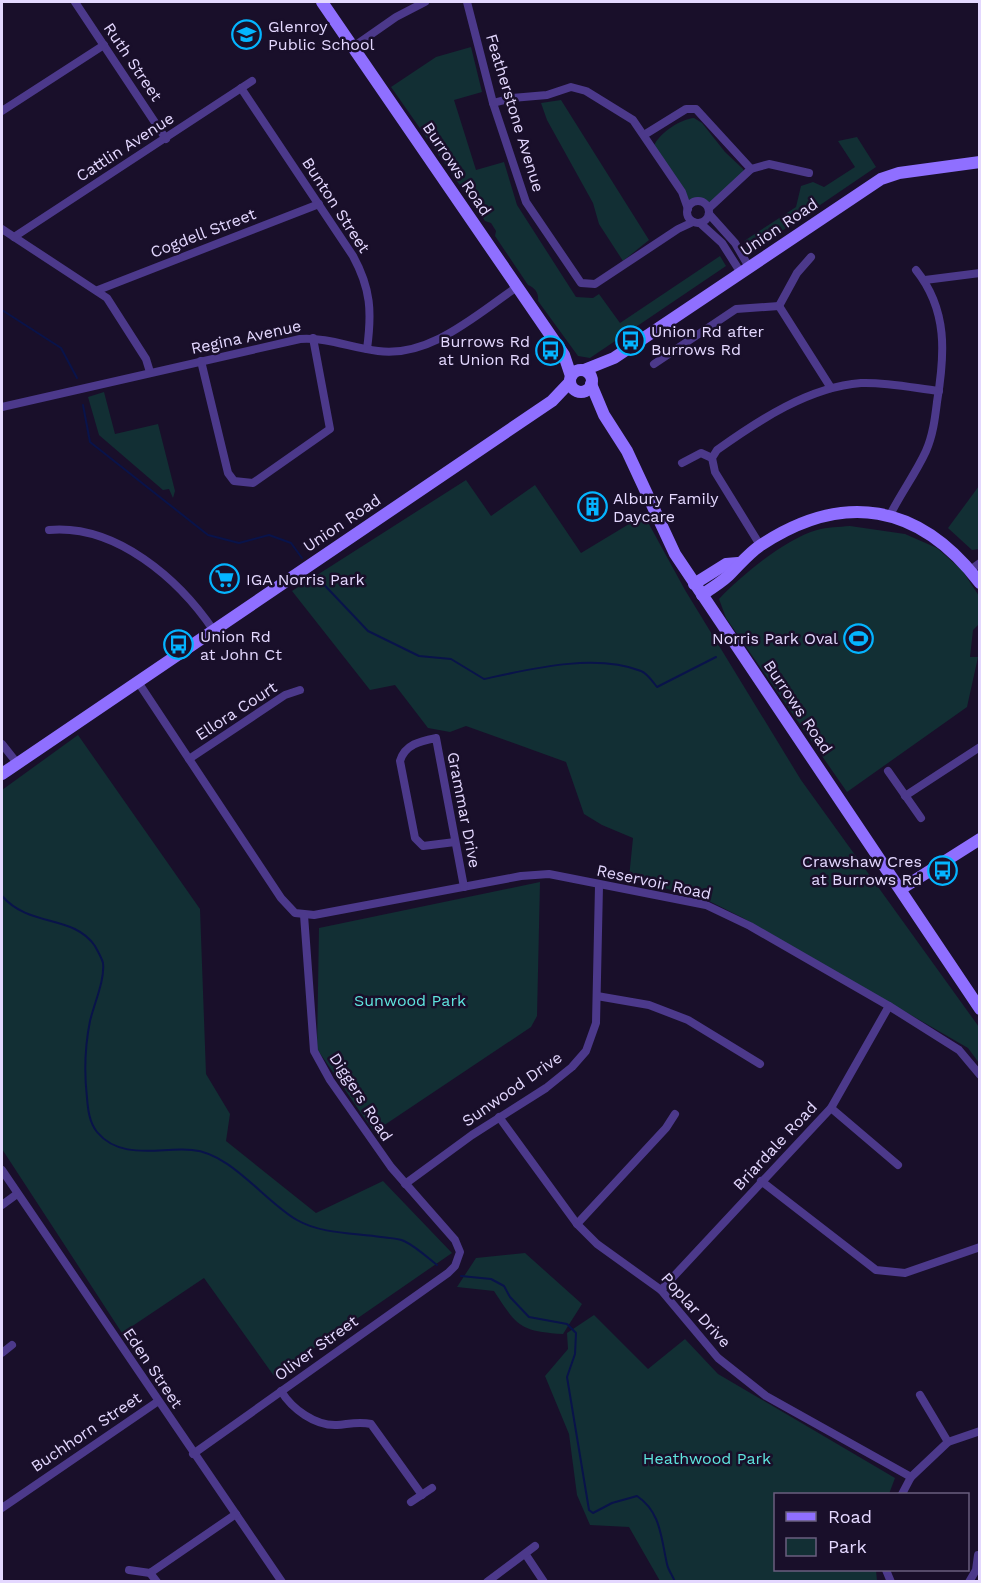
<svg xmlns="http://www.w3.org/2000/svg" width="981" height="1583" font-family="'Work Sans',sans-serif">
<rect width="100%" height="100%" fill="#190f2a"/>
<!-- green -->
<g fill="#122f34">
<path d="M471,47L482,92L454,100L476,170L504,162L517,205L576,297L593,298L599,294L620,323L720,256L726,266L590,358L578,356L538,301C539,293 535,288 528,285L495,236L496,231L491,223L485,221L391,87L436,57Z"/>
<path d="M561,100L649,240L623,261L599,224L593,203L547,120L541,103Z"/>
<path d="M694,118L702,123L725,152L743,169L744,173L710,203L692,202L687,198L654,146C659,133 681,119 694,118Z"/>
<path d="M857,137L876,167L748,254L744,241L796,207L801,186L813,182L824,187L855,167L838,141Z"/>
<path d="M104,392L115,434L158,424L175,491L173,498L169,489L163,490L99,435L88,397Z"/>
<path d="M466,480L491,516L535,485L581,553L644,515L685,590L801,780L979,1027V1063L968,1048L743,918L709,901L629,878L633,838L602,825L584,814L566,762L466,726L450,732L428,728L395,685L370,690L292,591Z"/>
<path d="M979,486V549L972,550L948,528Z"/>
<path d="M850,526L905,534L937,548L962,570L979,596V624L973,630L970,657H978L967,707L847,792L726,618L719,599C742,575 785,539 817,530C827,527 839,527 850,526Z"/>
<path d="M78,735L200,909L206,1074L230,1114L226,1141L316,1213L383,1181L452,1253L274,1376L204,1278L122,1333L2,1149V790Z"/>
<path d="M540,882L537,1016L531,1027L374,1132L317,1049L319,928Z"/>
<path d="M525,1253L582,1304L563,1334C519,1331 517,1326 494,1291L457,1287L476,1258Z"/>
<path d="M594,1315L648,1369L685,1339L718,1374L895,1478L889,1494H776V1570H876L877,1581H660L629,1527L590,1525L577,1495L569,1434L545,1376L568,1349L567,1333Z"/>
</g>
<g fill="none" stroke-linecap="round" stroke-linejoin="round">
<!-- stream -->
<g stroke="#09134a" stroke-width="2">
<path d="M2,310L61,348L77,378"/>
<path d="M83,405L90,442L208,535L239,543L269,535L291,543L302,558"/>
<path d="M313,573L368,631L419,656L451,659L484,679C531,669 594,653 641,671C647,673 653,682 657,687L716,657"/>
<path d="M2,896C30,928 73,914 95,946C97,950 102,958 103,963C105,980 94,1004 90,1021C85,1046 84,1072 87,1098C88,1109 89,1122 97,1132C121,1161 160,1147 192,1150C231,1153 264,1201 297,1220C321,1234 354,1233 381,1237C388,1238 398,1238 404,1241C415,1246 427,1257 437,1265"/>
<path d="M461,1276L491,1279L504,1286L510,1297L529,1317L567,1324L576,1333L575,1354L567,1377L589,1510L593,1513L612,1503L637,1496C661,1512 661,1538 667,1564C668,1570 673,1576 675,1582"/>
</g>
<!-- street -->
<g stroke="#4c398b" stroke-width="8">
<path d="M75,2L166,139"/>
<path d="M467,2L493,103L526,202L581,283L595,284L678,229L693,222"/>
<path d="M353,47L396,17L425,2"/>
<path d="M241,88L353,256C371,289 372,312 367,349"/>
<path d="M493,103L512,98L547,95L571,87L586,91L633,120L682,192L688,209"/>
<path d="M2,111L104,45"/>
<path d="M644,135L686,109H696L751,169L709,208"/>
<path d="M751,169L769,164L809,173"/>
<circle cx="698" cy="212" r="11"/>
<path d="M709,214L735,243L749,267"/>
<path d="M700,223L722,243L741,273"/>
<path d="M2,229L107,298L146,359L150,372"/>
<path d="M14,237L252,81"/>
<path d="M925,280L980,273"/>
<path d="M98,290L319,204"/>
<path d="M779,306L797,273L811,257"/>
<path d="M201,361L228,473L234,481L253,483L330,429L313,338"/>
<path d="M654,364L736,309L779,306L831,388"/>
<path d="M2,407L300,339C328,337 351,348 378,351C430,358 477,314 517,287"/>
<path d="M682,463L701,453L712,458"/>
<path d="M890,515C901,493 916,473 926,451C933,435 935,418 937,402C945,354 948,310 916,270"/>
<path d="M49,530C116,524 179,579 214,631"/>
<path d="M760,545L715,472L712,458L717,450C759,420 809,387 861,383C887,382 914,388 939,391"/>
<path d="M970,570L980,563"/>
<path d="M138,682L281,898L295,913L314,915L521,876L549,874L706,905L750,926L889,1006L959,1050L980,1075"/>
<path d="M2,744L17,763"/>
<path d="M189,759L285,695L300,690"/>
<path d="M888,771L921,818"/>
<path d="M905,796L980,747"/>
<path d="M455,842L423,846L415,838L400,761C405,744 421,741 436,738L464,887"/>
<path d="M597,996L649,1005L688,1020L760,1064"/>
<path d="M831,1108L898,1165"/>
<path d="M499,1117L577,1224L597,1244L661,1290L718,1358L766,1396L911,1477"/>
<path d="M2,1170L282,1582"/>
<path d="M761,1181L876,1270L905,1273L980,1247"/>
<path d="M405,1184L472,1135L546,1088L572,1067L586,1051L596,1023L599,886"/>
<path d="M2,1205L17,1194"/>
<path d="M577,1224L666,1128L675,1114"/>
<path d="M661,1290L831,1108L889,1006"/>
<path d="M2,1353L12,1345"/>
<path d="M281,1391C292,1409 315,1426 337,1425C349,1424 359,1421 371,1424L422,1495"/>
<path d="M920,1395L948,1442"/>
<path d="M193,1454L448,1273L455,1266L460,1252L455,1240L391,1167L330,1080L314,1051L304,915"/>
<path d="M902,1494L911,1477L948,1442L980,1431"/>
<path d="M411,1502L432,1488"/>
<path d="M2,1508L157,1402"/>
<path d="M526,1555L544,1582"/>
<path d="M129,1570L150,1573L236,1514"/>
<path d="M886,1570L891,1582"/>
<path d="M150,1573L157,1582"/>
<path d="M487,1582L535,1546"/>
<path d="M969,1582L976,1570L978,1555"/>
</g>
<!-- secondary -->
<g stroke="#8f6fff" stroke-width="12">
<path d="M322,2L564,355L571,376"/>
<path d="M584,370L614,358L881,179L899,173L980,162"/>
<circle cx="581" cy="381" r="11"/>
<path d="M591,384L604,415L627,451L675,554L980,1009"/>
<path d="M694,584L726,564L738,563"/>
<path d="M702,595C711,588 723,582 731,573C741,563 749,553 761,545C843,491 919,503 980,583"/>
<path d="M2,774L552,401L570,382"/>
<path d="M901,889L980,839"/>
</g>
</g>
<!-- icons -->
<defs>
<symbol id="school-ring" viewBox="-11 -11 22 22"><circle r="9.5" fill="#190f2a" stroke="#04b4ff" stroke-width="1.5"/><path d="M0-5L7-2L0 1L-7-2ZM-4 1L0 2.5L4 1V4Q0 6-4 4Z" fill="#04b4ff"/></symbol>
<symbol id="bus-ring" viewBox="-11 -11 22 22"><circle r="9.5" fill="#190f2a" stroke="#04b4ff" stroke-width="1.5"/><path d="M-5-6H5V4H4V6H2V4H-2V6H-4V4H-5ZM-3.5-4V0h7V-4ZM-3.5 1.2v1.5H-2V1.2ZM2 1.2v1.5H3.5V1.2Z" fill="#04b4ff"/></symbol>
<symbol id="building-ring" viewBox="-11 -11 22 22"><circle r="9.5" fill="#190f2a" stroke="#04b4ff" stroke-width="1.5"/><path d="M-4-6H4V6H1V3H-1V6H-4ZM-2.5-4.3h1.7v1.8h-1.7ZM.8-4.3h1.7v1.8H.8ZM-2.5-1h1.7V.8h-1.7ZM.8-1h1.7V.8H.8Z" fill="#04b4ff"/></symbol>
<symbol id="supermarket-ring" viewBox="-11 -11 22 22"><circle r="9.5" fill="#190f2a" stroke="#04b4ff" stroke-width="1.5"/><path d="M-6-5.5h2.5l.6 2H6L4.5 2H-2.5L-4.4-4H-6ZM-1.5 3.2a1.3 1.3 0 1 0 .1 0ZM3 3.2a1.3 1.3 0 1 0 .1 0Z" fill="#04b4ff"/></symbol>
<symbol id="stadium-ring" viewBox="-11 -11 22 22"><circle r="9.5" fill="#190f2a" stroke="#04b4ff" stroke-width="1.5"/><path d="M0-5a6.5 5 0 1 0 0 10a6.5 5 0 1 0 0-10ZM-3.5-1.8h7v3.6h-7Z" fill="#04b4ff"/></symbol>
</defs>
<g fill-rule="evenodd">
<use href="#school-ring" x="230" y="18" width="33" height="33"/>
<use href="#bus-ring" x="614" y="324" width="33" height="33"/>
<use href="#bus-ring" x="534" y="334" width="33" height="33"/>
<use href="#building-ring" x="576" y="490" width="33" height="33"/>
<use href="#supermarket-ring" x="208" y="562" width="33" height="33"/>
<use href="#stadium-ring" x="842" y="622" width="33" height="33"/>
<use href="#bus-ring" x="162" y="628" width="33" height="33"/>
<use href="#bus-ring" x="926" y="854" width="33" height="33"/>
</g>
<g text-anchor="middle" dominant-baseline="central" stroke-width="5" stroke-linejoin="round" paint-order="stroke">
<!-- poi labels -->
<g font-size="16" fill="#e4d8ff" stroke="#190f2a" text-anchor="start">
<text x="268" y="26">Glenroy<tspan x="268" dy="18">Public School</tspan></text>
<text x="651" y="331">Union Rd after<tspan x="651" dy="18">Burrows Rd</tspan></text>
<text x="530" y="341" text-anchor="end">Burrows Rd<tspan x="530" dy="18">at Union Rd</tspan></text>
<text x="613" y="498">Albury Family<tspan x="613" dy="18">Daycare</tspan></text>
<text x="246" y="579">IGA Norris Park</text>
<text x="200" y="636">Union Rd<tspan x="200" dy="18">at John Ct</tspan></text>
<text x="838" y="638" text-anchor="end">Norris Park Oval</text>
<text x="922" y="861" text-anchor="end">Crawshaw Cres<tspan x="922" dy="18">at Burrows Rd</tspan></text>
</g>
<!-- street labels -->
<g font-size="16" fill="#e4d8ff" stroke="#190f2a">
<text transform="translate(133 62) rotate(56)">Ruth Street</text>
<text transform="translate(515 113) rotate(73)">Featherstone Avenue</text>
<text transform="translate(125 147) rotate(-33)">Cattlin Avenue</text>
<text transform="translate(457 169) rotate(56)">Burrows Road</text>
<text transform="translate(336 205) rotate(57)">Bunton Street</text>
<text transform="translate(779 227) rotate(-34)">Union Road</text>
<text transform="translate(203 233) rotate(-21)">Cogdell Street</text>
<text transform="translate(246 337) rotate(-12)">Regina Avenue</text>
<text transform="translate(342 523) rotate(-34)">Union Road</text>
<text transform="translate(798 707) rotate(56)">Burrows Road</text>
<text transform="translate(236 711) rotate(-33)">Ellora Court</text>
<text transform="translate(464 810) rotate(79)">Grammar Drive</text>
<text transform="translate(654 882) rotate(12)">Reservoir Road</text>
<text transform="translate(512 1089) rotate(-35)">Sunwood Drive</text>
<text transform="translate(361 1097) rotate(57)">Diggers Road</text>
<text transform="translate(775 1146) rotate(-47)">Briardale Road</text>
<text transform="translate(696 1310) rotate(48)">Poplar Drive</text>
<text transform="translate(316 1348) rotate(-36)">Oliver Street</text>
<text transform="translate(153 1368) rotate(56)">Eden Street</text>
<text transform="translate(86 1432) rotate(-34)">Buchhorn Street</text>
</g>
<!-- park labels -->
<g font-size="16" fill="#5fe5de" stroke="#190f2a">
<text x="410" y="1000">Sunwood Park</text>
<text x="707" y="1458">Heathwood Park</text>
</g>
</g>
<!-- border -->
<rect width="981" height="1583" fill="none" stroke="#e4d8ff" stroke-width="6"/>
<!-- legend -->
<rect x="774" y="1493" width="195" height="78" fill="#190f2a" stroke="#6a5f7f" stroke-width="1.5"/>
<rect x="786" y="1512" width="30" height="9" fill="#8f6fff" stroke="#6a5f7f" stroke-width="1.5"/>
<text x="828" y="1523" font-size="18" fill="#e4d8ff">Road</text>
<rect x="786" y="1538" width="30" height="18" fill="#122f34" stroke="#6a5f7f" stroke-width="1.5"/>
<text x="828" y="1553" font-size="18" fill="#e4d8ff">Park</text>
</svg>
